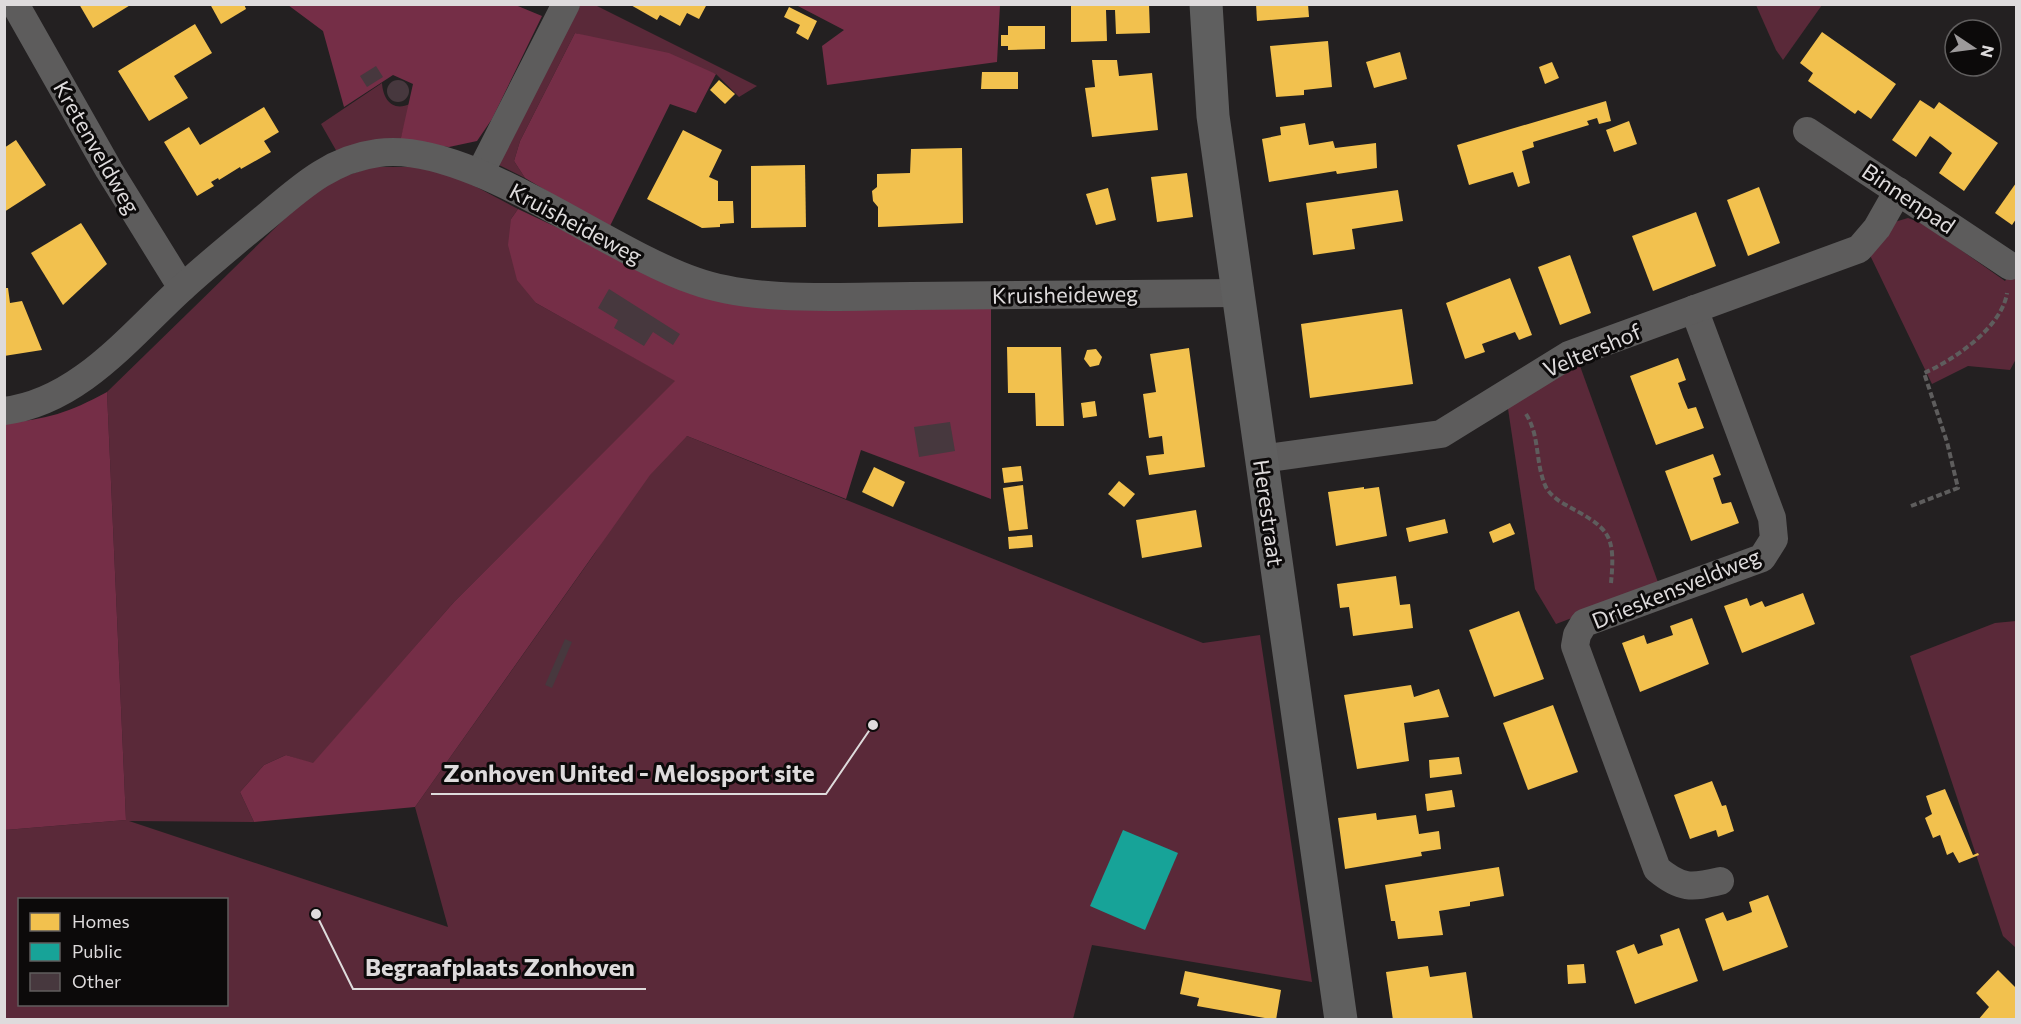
<svg xmlns="http://www.w3.org/2000/svg" width="2021" height="1024" font-family="Commissioner,sans-serif">
<rect width="100%" height="100%" fill="#232021"/>
<!-- green -->
<g fill="#5a2939" fill-rule="evenodd">
<path d="M580,5H595L757,86L739,97L716,74L575,33L520,141L514,161L525,178L499,165Z"/>
<path d="M1756,5H1822L1783,60L1776,50Z"/>
<path d="M382,83C383,99 392,112 410,104L400,142L337,152L321,124Z"/>
<path d="M373,167H427L467,182L518,209L511,219L536,303L676,381L454,602L313,764L286,755L264,765L240,792L254,822L129,821L448,927L415,807L595,553L655,455L687,436L1203,643L1260,635L1312,982L1092,945L1073,1019L5,1020V830L126,820L107,392L311,193L339,178ZM20,900H226V1004H20Z"/>
<path d="M1908,218L1924,224L2005,281L2016,266V359L2010,370L1968,366L1932,384L1868,251L1891,223Z"/>
<path d="M1580,366L1659,585L1556,624L1535,589L1507,402L1547,374Z"/>
<path d="M2016,621V948L2003,936L1910,656L1995,623Z"/>
</g>
<!-- forest -->
<g fill="#752e47">
<path d="M513,4L542,16L492,119L477,141L449,147L400,142L413,84L393,75L344,107L323,31L288,5Z"/>
<path d="M796,5H1000L997,62L827,85L822,46L844,30Z"/>
<path d="M575,33L669,53L716,74L696,113L670,104L609,228L525,178L514,161L520,141Z"/>
<path d="M518,209L696,293L991,308V499L861,450L846,499L687,436L650,475L415,807L254,822L240,792L264,765L286,755L313,763L454,602L675,381L536,303L517,280L508,245L511,219Z"/>
<path d="M107,392L126,820L5,830V423C48,419 68,413 107,392Z"/>
</g>
<!-- homes -->
<g fill="#f2c14e">
<path d="M79,4H132L93,28Z"/>
<path d="M210,4H244L246,9L221,24Z"/>
<path d="M629,4H707L699,19L687,13L680,26L660,15L657,20Z"/>
<path d="M1071,4H1149L1150,33L1116,34L1115,10H1106L1107,41L1071,42Z"/>
<path d="M1256,4H1308L1309,17L1257,21Z"/>
<path d="M789,7L817,21L808,40L796,33L800,25L784,17Z"/>
<path d="M195,24L212,53L174,76L188,98L149,121L118,71Z"/>
<path d="M1008,26H1045V49L1008,50V46H1001V35H1008Z"/>
<path d="M1822,32L1896,84L1871,119L1858,110L1855,114L1808,81L1813,73L1800,63Z"/>
<path d="M1328,41L1332,87L1304,90V95L1276,97L1270,46Z"/>
<path d="M1400,52L1407,79L1374,88L1366,62Z"/>
<path d="M1092,60H1117L1119,76L1152,73L1158,130L1092,137L1085,88L1095,87Z"/>
<path d="M1552,62L1559,78L1545,84L1539,67Z"/>
<path d="M982,72H1018V89H981Z"/>
<path d="M719,80L735,94L725,104L710,90Z"/>
<path d="M1920,100L1934,109L1939,102L1998,143L1964,191L1939,173L1952,153L1941,144L1930,136L1916,157L1892,140Z"/>
<path d="M1606,101L1611,121L1599,124L1597,118L1587,121L1589,125L1533,142L1534,147L1522,151L1530,183L1518,187L1513,172L1469,185L1457,145Z"/>
<path d="M264,107L279,132L264,141L271,152L241,169L240,167L219,180L218,178L211,182L214,186L197,196L164,142L189,127L200,145Z"/>
<path d="M1629,121L1637,144L1614,152L1606,130Z"/>
<path d="M1305,123L1309,145L1333,141L1335,148L1376,143L1377,168L1337,174L1336,171L1269,182L1262,139L1281,135L1280,127Z"/>
<path d="M683,130L722,150L709,177L718,181V201H733L734,223L720,224V227L702,228L647,199Z"/>
<path d="M16,140L46,185L4,212V148Z"/>
<path d="M962,148L963,223L878,227V207L873,201L872,191L877,187V174L910,173L911,149Z"/>
<path d="M805,165L806,227L751,228V166Z"/>
<path d="M1187,173L1193,217L1157,222L1151,177Z"/>
<path d="M2016,183V219L2012,225L1995,213Z"/>
<path d="M1759,187L1780,243L1748,256L1727,200Z"/>
<path d="M1108,188L1116,220L1096,225L1086,194Z"/>
<path d="M1398,190L1403,221L1352,229L1355,249L1313,255L1306,203Z"/>
<path d="M1696,212L1716,266L1653,291L1632,236Z"/>
<path d="M81,223L107,264L63,305L31,253Z"/>
<path d="M1570,255L1591,313L1560,325L1538,267Z"/>
<path d="M1510,278L1532,335L1519,340L1515,332L1482,344L1485,352L1465,359L1446,303Z"/>
<path d="M4,288H8L10,303L22,301L42,350L4,356Z"/>
<path d="M1402,309L1413,384L1310,398L1301,324Z"/>
<path d="M1007,347H1061L1064,426H1036L1035,393H1008Z"/>
<path d="M1189,348L1205,467L1149,475L1146,456L1164,454L1162,436L1149,438L1143,394L1156,392L1150,354Z"/>
<path d="M1096,349L1102,357L1099,365L1090,367L1084,359L1087,350Z"/>
<path d="M1678,358L1686,380L1678,383L1683,397L1688,409L1696,407L1704,428L1656,445L1630,376Z"/>
<path d="M1095,401L1097,416L1083,418L1081,403Z"/>
<path d="M1713,454L1721,475L1713,478L1722,504L1731,502L1739,523L1691,541L1665,471Z"/>
<path d="M1021,466L1023,481L1004,483L1002,468Z"/>
<path d="M874,467L905,482L893,507L862,492Z"/>
<path d="M1119,481L1135,494L1124,507L1108,494Z"/>
<path d="M1023,485L1028,529L1009,531L1003,488Z"/>
<path d="M1364,487V489L1379,487L1387,536L1336,546L1328,492Z"/>
<path d="M1196,510L1202,547L1142,558L1136,520Z"/>
<path d="M1445,519L1448,533L1409,542L1406,528Z"/>
<path d="M1510,523L1515,534L1493,543L1489,532Z"/>
<path d="M1032,535L1033,547L1009,549L1008,537Z"/>
<path d="M1396,576L1400,605L1410,604L1413,628L1353,636L1349,607L1340,608L1337,584Z"/>
<path d="M1803,593L1815,624L1742,653L1724,606L1747,598L1750,606L1762,601L1765,607Z"/>
<path d="M1519,611L1544,679L1494,697L1469,630Z"/>
<path d="M1692,618L1709,664L1640,692L1622,643L1644,635L1647,644L1673,635L1670,626Z"/>
<path d="M1411,685L1414,697L1439,689L1449,717L1404,723L1409,761L1357,769L1344,695Z"/>
<path d="M1553,705L1578,772L1528,790L1503,723Z"/>
<path d="M1459,757L1462,774L1430,778L1429,760Z"/>
<path d="M1712,781L1722,806L1726,805L1734,831L1718,837L1716,830L1690,839L1674,795Z"/>
<path d="M1945,789L1973,855L1978,853L1979,855L1959,863L1953,852L1947,855L1940,835L1933,838L1925,818L1932,814L1926,796Z"/>
<path d="M1452,790L1455,807L1427,811L1425,794Z"/>
<path d="M1376,813L1377,820L1416,815L1419,834L1439,831L1441,849L1421,852L1422,856L1345,869L1338,818Z"/>
<path d="M1499,867L1504,896L1470,902V906L1439,911L1443,935L1398,939L1395,921H1391L1385,885Z"/>
<path d="M1768,895L1788,947L1723,971L1705,919L1723,912L1727,921L1739,917L1752,912L1749,902Z"/>
<path d="M1679,928L1698,981L1635,1004L1616,951L1634,944L1638,954L1651,949L1663,945L1660,935Z"/>
<path d="M1584,964L1586,983L1568,984L1567,965Z"/>
<path d="M1428,966L1430,977L1466,972L1473,1020H1393L1386,972Z"/>
<path d="M1998,970L2016,988V1020H1978L1989,1007L1976,993Z"/>
<path d="M1185,971L1281,990L1276,1020L1197,1006L1199,998L1180,994Z"/>
</g>
<!-- public -->
<path fill="#17a398" d="M1123,830L1178,853L1145,930L1090,906Z"/>
<!-- building -->
<g fill="#47383e">
<path d="M376,66L383,77L367,87L360,76Z"/>
<circle cx="398" cy="91" r="11"/>
<path d="M609,289L680,334L673,345L653,332L644,346L614,328L618,320L598,308Z"/>
<path d="M950,422L955,451L919,457L914,427Z"/>
<path d="M565,639L572,642L552,688L545,685Z"/>
</g>
<g fill="none" stroke-linecap="round" stroke-linejoin="round">
<!-- path -->
<g stroke="#5e5d5d" stroke-width="4" stroke-dasharray="6 3" stroke-linecap="butt">
<path d="M1526,414C1540,436 1535,461 1545,485C1548,493 1557,500 1564,504C1608,528 1616,532 1611,583"/>
<path d="M1911,506L1958,488L1947,442L1924,373C1954,360 2002,327 2007,293"/>
</g>
<!-- street -->
<g stroke="#5d5c5c" stroke-width="28">
<path d="M15,4L109,170L182,288"/>
<path d="M1807,131L2010,266"/>
<path d="M480,173L566,4"/>
<path d="M1694,309L1772,518L1774,539L1762,558L1584,623L1577,635L1575,646L1657,869C1681,889 1691,888 1720,881"/>
<path d="M4,411C78,402 129,337 180,290C208,264 238,240 268,215C302,186 332,159 378,153C468,140 606,251 695,281C756,303 846,296 911,296C1020,295 1129,294 1237,293"/>
<path d="M1261,459L1441,434L1569,355L1859,249L1877,228L1898,191"/>
</g>
<!-- secondary -->
<path stroke="#5f5f5f" stroke-width="33" d="M1206,4L1213,116L1341,1020"/>
</g>
<g text-anchor="middle" dominant-baseline="central" stroke-width="6" stroke-linejoin="round" paint-order="stroke">
<!-- street labels -->
<g font-size="22" fill="#dedbdc" stroke="#0c0a0a">
<text transform="translate(97 147) rotate(60)">Kretenveldweg</text>
<text transform="translate(1909 198) rotate(34)">Binnenpad</text>
<text transform="translate(576 223) rotate(28)">Kruisheideweg</text>
<text transform="translate(1065 294) rotate(-1)">Kruisheideweg</text>
<text transform="translate(1592 350) rotate(-23)">Veltershof</text>
<text transform="translate(1269 513) rotate(82)">Herestraat</text>
<text transform="translate(1676 588) rotate(-22)">Drieskensveldweg</text>
</g>
</g>
<!-- callouts -->
<path fill="none" stroke="#dedbdc" stroke-width="2" d="M873 725L826 794H431M316 914L353 989H646"/>
<g fill="#dedbdc" stroke="#0c0a0a" stroke-width="2">
<circle cx="873" cy="725" r="6"/>
<circle cx="316" cy="914" r="6"/>
</g>
<g font-size="24" text-anchor="middle" font-weight="bold" fill="#dedbdc" stroke="#0c0a0a" stroke-width="6" stroke-linejoin="round" paint-order="stroke">
<text x="629" y="782">Zonhoven United - Melosport site</text>
<text x="500" y="976">Begraafplaats Zonhoven</text>
</g>
<!-- border -->
<rect width="2021" height="1024" fill="none" stroke="#dedbdc" stroke-width="12"/>
<!-- legend -->
<rect x="18" y="898" width="210" height="108" fill="#0c0a0a" stroke="#605e5e" stroke-width="1.5"/>
<rect x="30" y="913" width="30" height="18" fill="#f2c14e" stroke="#605e5e" stroke-width="1.5"/>
<text x="72" y="928" font-size="18" fill="#dedbdc">Homes</text>
<rect x="30" y="943" width="30" height="18" fill="#17a398" stroke="#605e5e" stroke-width="1.5"/>
<text x="72" y="958" font-size="18" fill="#dedbdc">Public</text>
<rect x="30" y="973" width="30" height="18" fill="#47383e" stroke="#605e5e" stroke-width="1.5"/>
<text x="72" y="988" font-size="18" fill="#dedbdc">Other</text>
<!-- north arrow -->
<g transform="translate(1973 48) rotate(103)"><circle r="28" fill="#0c0a0a" stroke="#605e5e" stroke-width="1.5"/>
<path d="M0-4.5L10 22L0 15L-10 22Z" fill="#9d9a9b"/>
<text y="-9" font-size="16" font-weight="bold" text-anchor="middle" fill="#dedbdc">N</text>
</g>
</svg>
